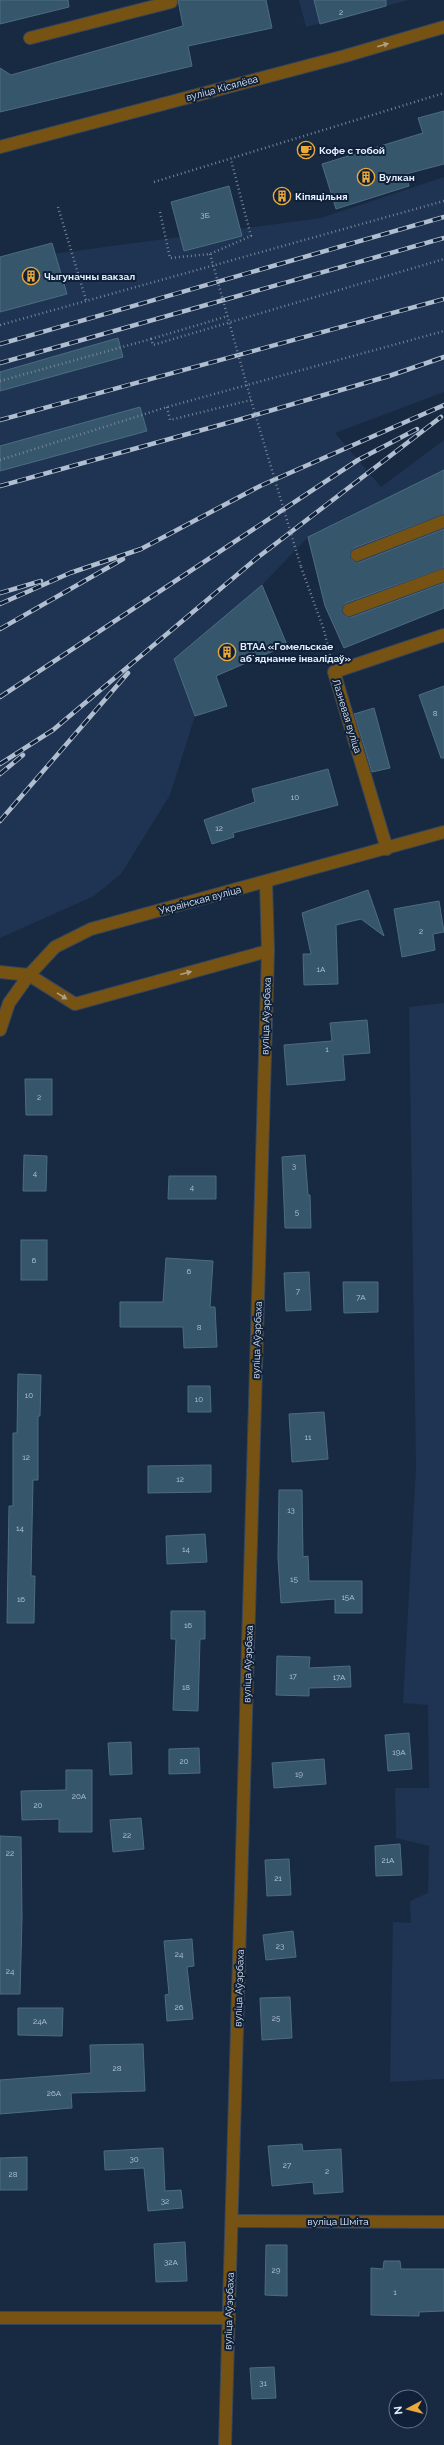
<svg xmlns="http://www.w3.org/2000/svg" width="444" height="2445" font-family="Raleway,sans-serif">
<rect width="100%" height="100%" fill="#182a42"/>
<!-- built -->
<g fill="#1e3452">
<path d="M299,0H409L306,27Z"/>
<path d="M444,177V392L335,433L381,487L444,440V608L344,648L325,604L307,538L262,585L174,659L195,716L170,795L121,874L94,896L0,938V261L321,218Z"/>
<path d="M444,1003V2079L390,2082L393,1922L411,1923L410,1901L428,1893L429,1846L396,1838L395,1788H429L428,1705L403,1703L416,1469L409,1007Z"/>
</g>
<!-- building -->
<g fill="#36576b" stroke="#4b6c81">
<path d="M0,0H68L69,7L0,24Z"/>
<path d="M178,0H266L272,28L188,46L192,66L0,112V68L11,75L183,26Z"/>
<path d="M314,0H386V6L320,24Z"/>
<path d="M444,111V164L406,174L409,186L336,209L322,164L423,133L418,118Z"/>
<path d="M229,186L242,236L184,251L171,202Z"/>
<path d="M52,243L67,294L0,312V257Z"/>
<path d="M118,338L123,357L0,391V372Z"/>
<path d="M140,407L147,431L0,471V446Z"/>
<path d="M444,470V514L354,548L350,554L353,561L360,562L444,529V568L346,603L342,609L345,616L352,617L444,583V608L344,648L325,606L308,537Z"/>
<path d="M262,585L287,645L216,676L227,706L195,716L174,659Z"/>
<path d="M444,686V758H441L419,695Z"/>
<path d="M374,708L390,768L372,772L354,714Z"/>
<path d="M328,769L338,805L233,833L234,837L212,844L204,820L255,802L252,789Z"/>
<path d="M368,890L384,936L361,919L336,925L338,984L304,985L303,954H311L302,913Z"/>
<path d="M439,901L444,932L433,934L435,950L402,957L394,909Z"/>
<path d="M367,1020L370,1053L343,1055L345,1080L287,1085L284,1045L332,1041L330,1023Z"/>
<path d="M25,1079H52V1115H26Z"/>
<path d="M24,1155L47,1156L46,1191H23Z"/>
<path d="M305,1155L308,1195H310L311,1228H285L282,1157Z"/>
<path d="M169,1176H216V1199H168Z"/>
<rect x="21" y="1240" width="26" height="40"/>
<path d="M166,1258L213,1261L210,1307H215L217,1347L184,1348L183,1327H120V1302H163Z"/>
<path d="M309,1272L311,1310L286,1311L284,1273Z"/>
<path d="M343,1282H378V1312L344,1313Z"/>
<path d="M18,1374L41,1375L40,1416H38V1480H33L31,1576H35L34,1623H7L9,1506H13V1433H17Z"/>
<path d="M188,1386H210L211,1412H188Z"/>
<path d="M324,1412L328,1459L292,1462L289,1414Z"/>
<path d="M211,1465V1492L148,1493V1466Z"/>
<path d="M279,1490H302L303,1557L308,1556L309,1581H362V1613H335V1599L281,1603L278,1558Z"/>
<path d="M205,1534L207,1562L167,1564L166,1536Z"/>
<path d="M171,1611H205V1639H200L198,1711L173,1710L176,1639H171Z"/>
<path d="M277,1656L310,1657L309,1668L350,1666L351,1687L309,1688V1696L276,1695Z"/>
<path d="M409,1733L412,1769L388,1771L385,1735Z"/>
<path d="M131,1742L132,1774L110,1775L108,1743Z"/>
<path d="M199,1748L200,1773L169,1774V1749Z"/>
<path d="M324,1759L326,1784L274,1788L272,1763Z"/>
<path d="M66,1770H92V1832H59V1819L22,1820L21,1791L66,1790Z"/>
<path d="M141,1818L144,1849L113,1852L110,1820Z"/>
<path d="M0,1836L21,1837L22,1917L20,1994H0Z"/>
<path d="M400,1844L402,1875L376,1876L375,1846Z"/>
<path d="M289,1859L291,1895L267,1896L265,1860Z"/>
<path d="M293,1931L296,1957L266,1960L263,1935Z"/>
<path d="M192,1939L194,1966L187,1967L193,2019L167,2021L165,1995L169,1994L164,1941Z"/>
<path d="M290,1997L292,2038L262,2040L260,1998Z"/>
<path d="M18,2008H63L62,2036L18,2035Z"/>
<path d="M143,2044L145,2091L71,2093L72,2108L0,2114V2080L91,2073L90,2045Z"/>
<path d="M302,2144L303,2151L341,2149L343,2192L314,2194L313,2182L272,2186L268,2146Z"/>
<path d="M163,2148L165,2191L181,2190L183,2208L148,2211L144,2168L105,2170L104,2151Z"/>
<path d="M27,2157V2190H0V2158Z"/>
<path d="M185,2242L187,2281L156,2282L154,2244Z"/>
<path d="M266,2245H287V2296L265,2295Z"/>
<path d="M384,2261H400L401,2269H444V2311L419,2312V2316L371,2315V2268L383,2269Z"/>
<path d="M274,2367L276,2398L252,2399L250,2368Z"/>
</g>
<g fill="none" stroke-linecap="round" stroke-linejoin="round">
<defs>
<g id="minor">
<path d="M30,38L171,2V0"/>
<path d="M0,147L345,56L444,27"/>
<path d="M357,555L444,521"/>
<path d="M349,610L444,575"/>
<path d="M387,849L334,672L444,635"/>
<path d="M0,972L29,975L75,1004L268,951"/>
<path d="M0,1030L9,1003L29,975L55,947L91,929L444,832"/>
<path d="M232,2221L444,2222"/>
<path d="M0,2318H229"/>
<path d="M225,2445L268,951L266,882"/>
</g>
</defs>
<!-- minor casing -->
<use href="#minor" stroke="#34455c" stroke-width="14"/>
<!-- path -->
<g stroke="#758498" stroke-width="2.5" stroke-dasharray="1 3" stroke-linecap="butt">
<path d="M154,182L444,93"/>
<path d="M58,207L86,300"/>
<path d="M160,212L170,258L210,254L251,236L231,160"/>
<path d="M0,325L444,201"/>
<path d="M151,339L228,316"/>
<path d="M0,381L151,339L153,345L444,259"/>
<path d="M167,407L170,420L251,400"/>
<path d="M0,460L167,407L444,331"/>
<path d="M301,567L324,630L330,656"/>
</g>
<!-- minor -->
<use href="#minor" stroke="#775313" stroke-width="12"/>
<defs>
<g id="rail">
<path d="M0,344L444,217"/>
<path d="M0,363L444,238"/>
<path d="M0,420L444,299"/>
<path d="M0,486L238,420L389,376L444,357"/>
<path d="M0,593L41,581"/>
<path d="M0,604L70,573L141,549L260,486L444,405"/>
<path d="M0,629L123,559"/>
<path d="M0,697L358,460L417,429"/>
<path d="M0,764L53,730L257,558L441,417"/>
<path d="M0,774L23,755"/>
<path d="M0,821L128,673"/>
</g>
</defs>
<!-- rail casing -->
<use href="#rail" stroke="#b0bed0" stroke-width="4.5"/>
<!-- rail -->
<use href="#rail" stroke="#0f2038" stroke-width="3" stroke-dasharray="9" stroke-linecap="butt"/>
<!-- path-bridge -->
<path stroke="#758498" stroke-width="2.5" stroke-dasharray="1 3" stroke-linecap="butt" d="M210,254L251,400L301,567"/>
</g>
<!-- one-way arrows -->
<defs><path id="oneway-solid" d="M-6-.8H1V-3.2L6.5 0L1 3.2V.8H-6Z"/></defs>
<g fill="#aca088">
<use href="#oneway-solid" transform="translate(383 45) rotate(-16)"/>
<use href="#oneway-solid" transform="translate(186 973) rotate(-15)"/>
<use href="#oneway-solid" transform="translate(62 996) rotate(32)"/>
</g>
<!-- icons -->
<defs>
<symbol id="cafe-ring" viewBox="-11 -11 22 22"><circle r="9.5" fill="#0f2038" stroke="#eba93a" stroke-width="1.5"/><path d="M-5.5-4.5H6V0H3Q3 3.5 0 3.5H-2.5Q-5.5 3.5-5.5 0ZM3-3.2v2h1.7v-2ZM-6 4.5H4V6H-6Z" fill="#eba93a"/></symbol>
<symbol id="building-ring" viewBox="-11 -11 22 22"><circle r="9.5" fill="#0f2038" stroke="#eba93a" stroke-width="1.5"/><path d="M-4-6H4V6H1V3H-1V6H-4ZM-2.5-4.3h1.7v1.8h-1.7ZM.8-4.3h1.7v1.8H.8ZM-2.5-1h1.7V.8h-1.7ZM.8-1h1.7V.8H.8Z" fill="#eba93a"/></symbol>
</defs>
<g fill-rule="evenodd">
<use href="#cafe-ring" x="296" y="140" width="20" height="20"/>
<use href="#building-ring" x="356" y="167" width="20" height="20"/>
<use href="#building-ring" x="272" y="186" width="20" height="20"/>
<use href="#building-ring" x="21" y="266" width="20" height="20"/>
<use href="#building-ring" x="217" y="642" width="20" height="20"/>
</g>
<g text-anchor="middle" dominant-baseline="central" stroke-width="4" stroke-linejoin="round" paint-order="stroke">
<!-- number labels -->
<g font-size="8" fill="#b7c8d9">
<text x="341" y="12">2</text>
<text x="205" y="215">3Б</text>
<text x="435" y="713">8</text>
<text x="295" y="797">10</text>
<text x="219" y="828">12</text>
<text x="421" y="931">2</text>
<text x="321" y="969">1А</text>
<text x="327" y="1049">1</text>
<text x="39" y="1097">2</text>
<text x="294" y="1166">3</text>
<text x="35" y="1173">4</text>
<text x="192" y="1187">4</text>
<text x="297" y="1212">5</text>
<text x="34" y="1260">6</text>
<text x="189" y="1271">6</text>
<text x="298" y="1291">7</text>
<text x="361" y="1297">7А</text>
<text x="199" y="1327">8</text>
<text x="29" y="1395">10</text>
<text x="199" y="1399">10</text>
<text x="308" y="1437">11</text>
<text x="26" y="1457">12</text>
<text x="180" y="1479">12</text>
<text x="291" y="1510">13</text>
<text x="20" y="1528">14</text>
<text x="186" y="1549">14</text>
<text x="294" y="1579">15</text>
<text x="348" y="1597">15А</text>
<text x="21" y="1599">16</text>
<text x="188" y="1625">16</text>
<text x="293" y="1676">17</text>
<text x="339" y="1677">17А</text>
<text x="186" y="1687">18</text>
<text x="399" y="1752">19А</text>
<text x="184" y="1761">20</text>
<text x="299" y="1774">19</text>
<text x="79" y="1796">20А</text>
<text x="38" y="1805">20</text>
<text x="127" y="1835">22</text>
<text x="10" y="1853">22</text>
<text x="388" y="1860">21А</text>
<text x="278" y="1878">21</text>
<text x="280" y="1946">23</text>
<text x="179" y="1954">24</text>
<text x="10" y="1971">24</text>
<text x="179" y="2007">26</text>
<text x="276" y="2018">25</text>
<text x="40" y="2021">24А</text>
<text x="117" y="2068">28</text>
<text x="54" y="2093">26А</text>
<text x="134" y="2159">30</text>
<text x="287" y="2165">27</text>
<text x="327" y="2171">2</text>
<text x="13" y="2174">28</text>
<text x="165" y="2201">32</text>
<text x="171" y="2262">32А</text>
<text x="276" y="2270">29</text>
<text x="395" y="2292">1</text>
<text x="263" y="2383">31</text>
</g>
<!-- street labels -->
<g font-size="10" fill="#e2eefe" stroke="#0f2038">
<text transform="translate(222 88) rotate(-15)">вуліца Кісялёва</text>
<text transform="translate(347 716) rotate(73)">Лазневая вуліца</text>
<text transform="translate(200 900) rotate(-15)">Украінская вуліца</text>
<text transform="translate(266 1016) rotate(-88)">вуліца Аўэрбаха</text>
<text transform="translate(257 1340) rotate(-88)">вуліца Аўэрбаха</text>
<text transform="translate(248 1664) rotate(-88)">вуліца Аўэрбаха</text>
<text transform="translate(239 1988) rotate(-88)">вуліца Аўэрбаха</text>
<text x="338" y="2221">вуліца Шміта</text>
<text transform="translate(229 2311) rotate(-88)">вуліца Аўэрбаха</text>
</g>
<!-- poi labels -->
<g font-size="10" font-weight="bold" fill="#e2eefe" stroke="#0f2038" text-anchor="start">
<text x="319" y="150">Кофе с тобой</text>
<text x="379" y="177">Вулкан</text>
<text x="295" y="196">Кіпяцільня</text>
<text x="44" y="276">Чыгуначны вакзал</text>
<text x="240" y="646">ВТАА «Гомельскае<tspan x="240" dy="12">абʼяднанне інвалідаў»</tspan></text>
</g>
</g>
<!-- north arrow -->
<g transform="translate(408 2409) rotate(263)"><circle r="19" fill="#0f2038" stroke="#637287"/>
<path d="M0-3L7 15L0 10L-7 15Z" fill="#eba93a"/>
<text y="-6" font-size="11" font-weight="bold" text-anchor="middle" fill="#e2eefe">N</text>
</g>
</svg>
